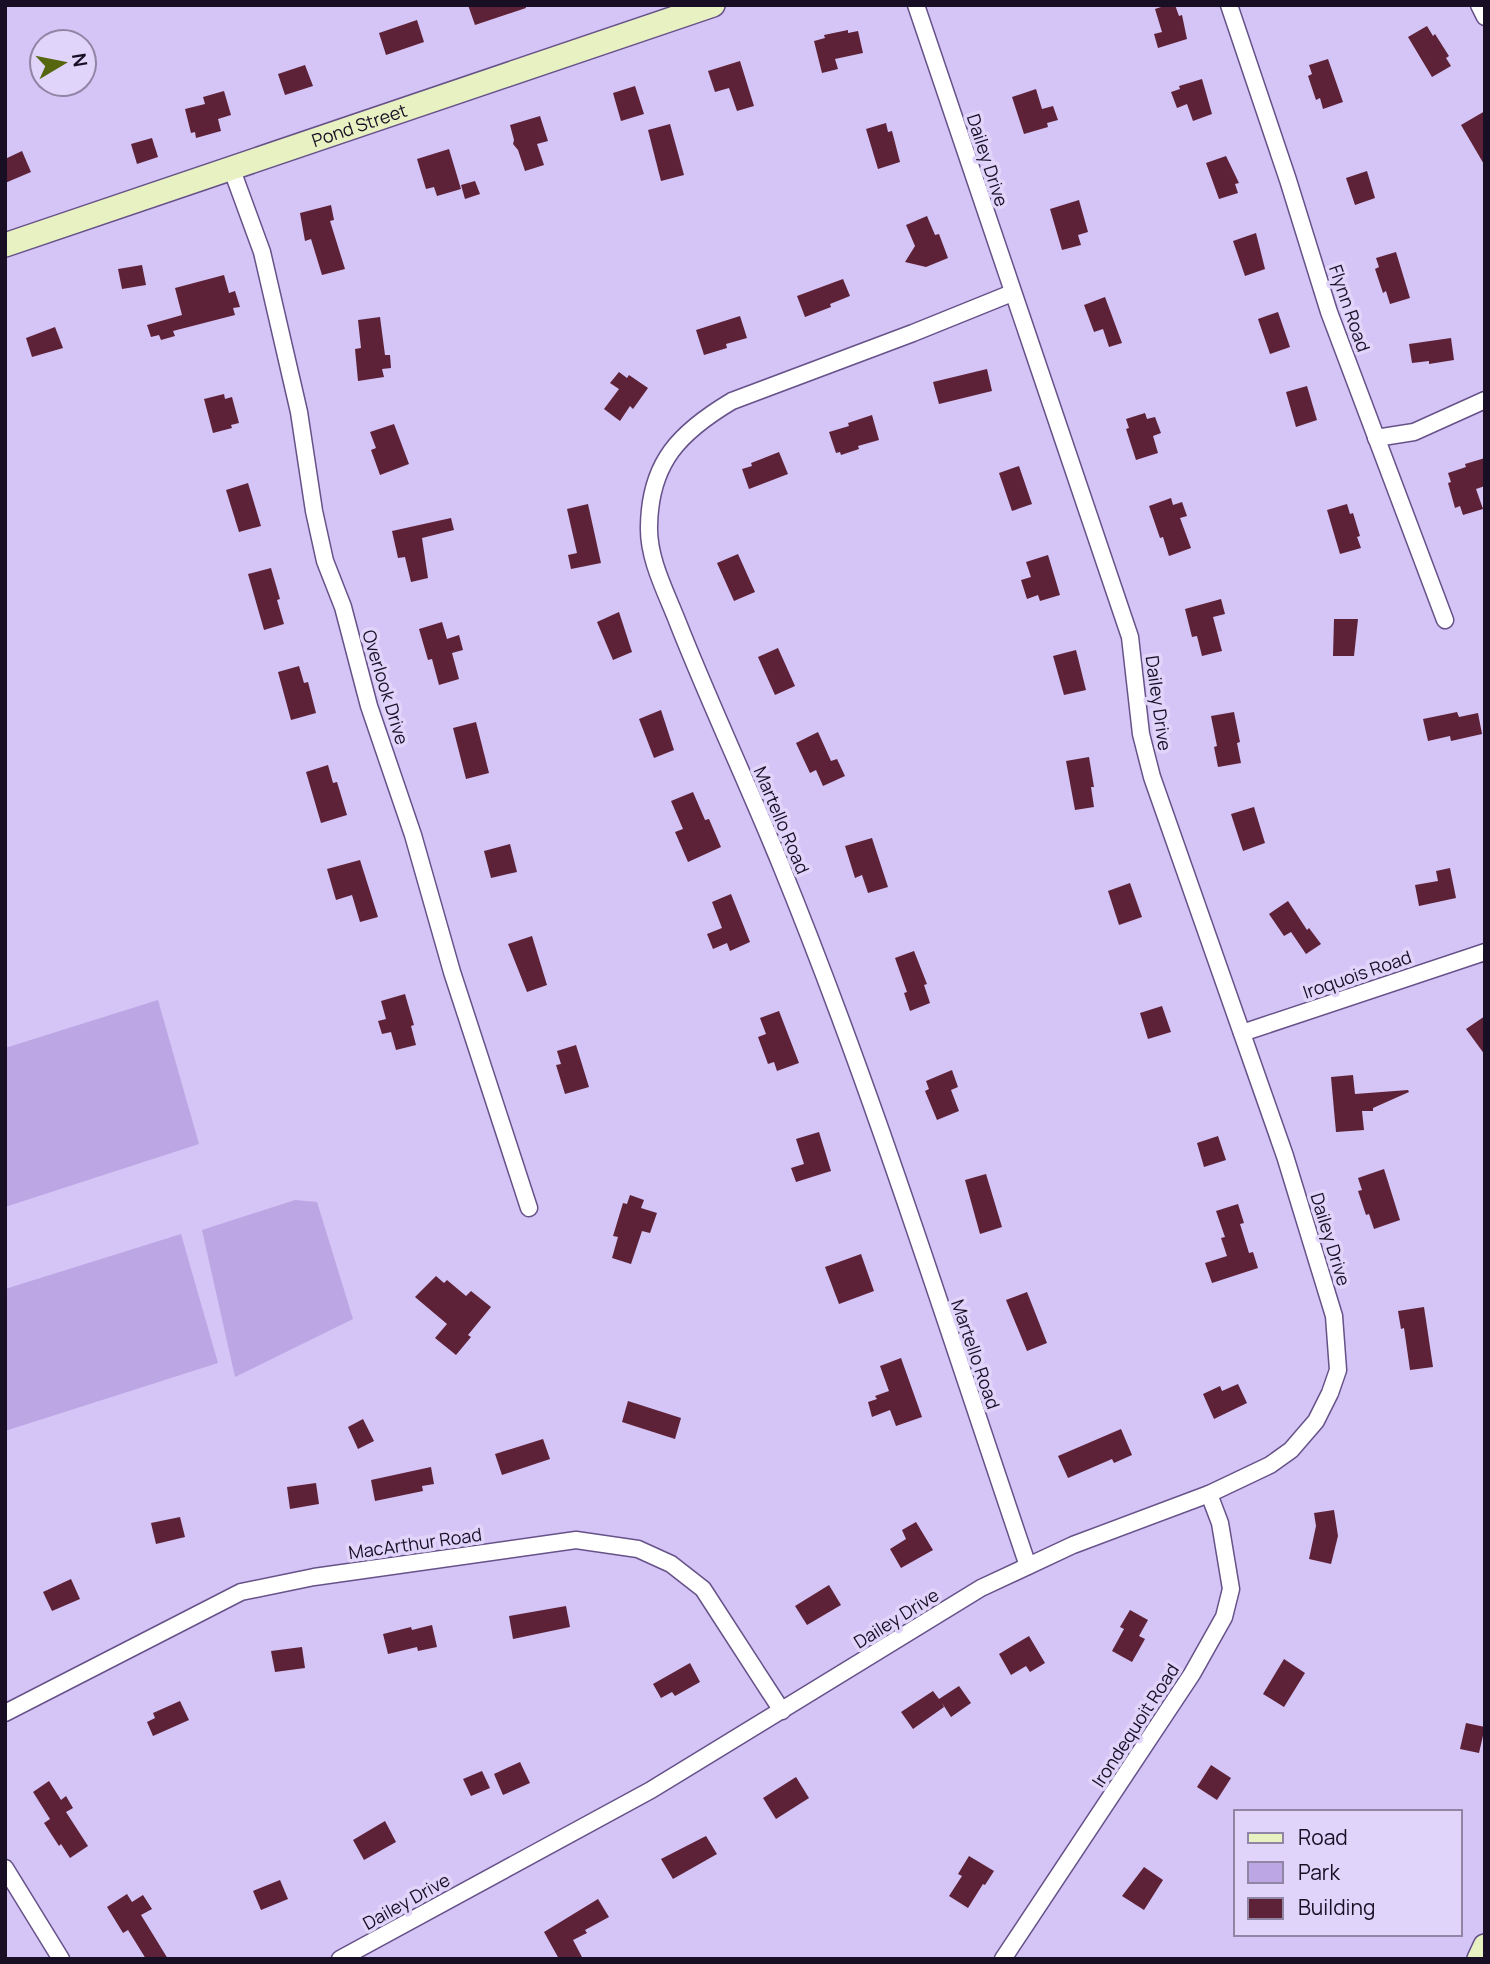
<svg xmlns="http://www.w3.org/2000/svg" width="1490" height="1964" font-family="Manrope,sans-serif">
<rect width="100%" height="100%" fill="#d5c4f6"/>
<!-- green -->
<g fill="#bca7e4">
<path d="M158,1000L199,1144L5,1207V1048Z"/>
<path d="M295,1200L317,1202L353,1319L235,1377L202,1230Z"/>
<path d="M181,1234L218,1363L5,1431V1289Z"/>
</g>
<!-- building -->
<g fill="#5d2237">
<path d="M468,5H525L526,8L475,25Z"/>
<path d="M1167,5H1175L1179,16L1182,15L1187,39L1158,48L1154,34L1162,32L1155,9Z"/>
<path d="M417,20L424,42L386,55L379,33Z"/>
<path d="M1427,26L1433,36L1435,34L1449,56L1446,58L1451,66L1432,77L1408,37Z"/>
<path d="M848,30V33L858,31L863,53L835,59L838,69L822,73L814,41L825,38L824,35Z"/>
<path d="M1328,59L1343,102L1323,109L1320,98L1316,100L1308,76L1312,74L1309,65Z"/>
<path d="M740,61L754,106L737,111L729,88L715,92L708,71Z"/>
<path d="M305,65L313,86L285,95L278,74Z"/>
<path d="M1202,79L1212,114L1193,121L1187,104L1177,108L1171,92L1180,89L1179,86Z"/>
<path d="M635,86L644,114L621,121L613,93Z"/>
<path d="M1036,89L1042,109L1053,106L1058,120L1047,123L1048,127L1024,134L1012,97Z"/>
<path d="M224,91L231,115L218,119L221,131L196,138L195,132L191,133L185,109L205,104L203,97Z"/>
<path d="M1485,111V166L1461,125Z"/>
<path d="M540,116L548,141L537,144L544,165L525,171L518,150L513,144L514,140L510,125Z"/>
<path d="M886,123L888,132L892,131L900,162L878,169L866,129Z"/>
<path d="M670,124L684,175L661,181L648,130Z"/>
<path d="M152,138L158,157L137,164L131,144Z"/>
<path d="M449,149L461,189L437,196L434,187L426,189L417,159Z"/>
<path d="M22,151L31,172L5,183V159Z"/>
<path d="M1226,156L1239,183L1235,184L1238,193L1219,199L1206,163Z"/>
<path d="M1367,171L1375,198L1355,205L1346,178Z"/>
<path d="M475,181L480,194L465,199L461,185Z"/>
<path d="M1079,200L1088,232L1078,235L1081,245L1062,250L1050,209Z"/>
<path d="M331,205L334,220L330,221L345,269L322,275L311,239L305,241L300,213Z"/>
<path d="M927,216L935,235L939,234L948,258L926,267L905,262L915,246L906,225Z"/>
<path d="M1256,233L1265,269L1245,276L1233,241Z"/>
<path d="M1396,252L1410,298L1390,304L1386,291L1383,293L1375,269L1379,267L1376,258Z"/>
<path d="M142,265L146,285L122,289L118,269Z"/>
<path d="M224,275L229,293L235,291L240,307L233,308L235,315L173,331L175,336L161,340L159,335L151,337L147,325L182,315L175,288Z"/>
<path d="M843,279L850,296L830,304L831,307L805,317L797,296Z"/>
<path d="M1105,297L1122,343L1109,347L1103,329L1094,332L1084,305Z"/>
<path d="M1278,312L1290,347L1270,354L1258,319Z"/>
<path d="M740,316L747,338L726,344L727,348L704,355L696,330Z"/>
<path d="M380,317L385,355H390L391,368L382,369L384,377L358,381L355,349L361,348L358,320Z"/>
<path d="M55,327L63,348L32,357L26,338Z"/>
<path d="M1451,338L1454,360L1429,364V361L1412,363L1409,344Z"/>
<path d="M987,369L992,391L939,404L933,382Z"/>
<path d="M619,372L627,378L629,375L648,388L633,409L630,406L620,421L604,409L619,389L610,383Z"/>
<path d="M1307,386L1317,420L1296,427L1286,392Z"/>
<path d="M224,394L225,399L232,397L239,423L231,425L232,428L213,433L204,399Z"/>
<path d="M1145,413L1147,419L1155,417L1161,433L1153,436L1158,453L1136,460L1126,429L1129,428L1126,419Z"/>
<path d="M872,415L879,440L858,446L859,449L841,455L840,452L836,453L829,432L849,426L848,423Z"/>
<path d="M394,424L409,464L380,475L371,450L376,448L370,432Z"/>
<path d="M779,452L788,474L749,489L742,469L752,466L751,463Z"/>
<path d="M1485,458V486L1476,489L1483,509L1463,515L1460,506L1455,508L1448,483L1451,482L1448,473L1466,467L1465,464Z"/>
<path d="M1019,466L1032,504L1012,511L999,473Z"/>
<path d="M248,483L261,526L239,532L226,490Z"/>
<path d="M1171,498L1173,505L1182,502L1187,516L1180,518L1191,548L1169,556L1163,537L1160,538L1149,506Z"/>
<path d="M588,504L601,563L571,569L568,555L577,553L567,509Z"/>
<path d="M1347,504L1350,514L1353,513L1360,536L1357,537L1361,548L1340,554L1327,510Z"/>
<path d="M451,518L454,530L422,538L428,578L411,582L405,557L398,558L392,531Z"/>
<path d="M738,554L755,592L734,601L717,563Z"/>
<path d="M1048,555L1060,595L1040,601L1038,595L1027,599L1021,580L1031,577L1026,562Z"/>
<path d="M271,568L280,599L277,600L284,624L264,630L248,574Z"/>
<path d="M1221,599L1225,614L1213,617L1222,651L1202,656L1197,636L1192,637L1185,609Z"/>
<path d="M619,612L632,652L613,660L597,622Z"/>
<path d="M1334,619H1358L1354,656H1333Z"/>
<path d="M442,622L447,639L459,635L463,650L452,653L459,679L439,685L432,659L428,660L419,629Z"/>
<path d="M778,648L795,686L775,695L758,657Z"/>
<path d="M1076,650L1086,690L1064,695L1053,656Z"/>
<path d="M299,666L304,683L308,682L316,713L291,720L278,672Z"/>
<path d="M661,710L674,750L654,758L639,719Z"/>
<path d="M1234,712L1240,742L1237,743L1241,763L1218,767L1214,747L1217,746L1211,716Z"/>
<path d="M1457,712L1459,717L1478,713L1482,734L1451,741L1450,736L1428,741L1423,719Z"/>
<path d="M476,722L489,773L466,779L453,728Z"/>
<path d="M818,732L831,761L837,759L845,776L823,786L816,770L810,773L796,743Z"/>
<path d="M1089,757L1094,787H1091L1094,807L1075,810L1066,761Z"/>
<path d="M328,765L333,783L337,782L347,815L321,823L306,772Z"/>
<path d="M693,792L705,820L709,819L721,847L688,862L675,832L683,829L671,801Z"/>
<path d="M1254,807L1265,843L1243,851L1231,814Z"/>
<path d="M872,838L888,887L868,893L862,875L855,878L845,846Z"/>
<path d="M510,844L517,872L491,878L484,851Z"/>
<path d="M360,860L378,917L360,922L352,895L336,900L327,869Z"/>
<path d="M1450,868L1456,898L1419,906L1415,885L1438,881L1436,871Z"/>
<path d="M1130,883L1142,917L1119,925L1108,891Z"/>
<path d="M731,894L750,942L730,951L727,943L713,949L707,934L722,928L712,902Z"/>
<path d="M1288,901L1307,930L1309,928L1321,944L1306,954L1291,932L1284,936L1269,914Z"/>
<path d="M532,936L547,985L527,992L508,944Z"/>
<path d="M914,951L927,984L924,985L930,1003L910,1011L904,993L907,992L895,958Z"/>
<path d="M405,994L414,1025L411,1026L416,1045L396,1050L391,1032L382,1034L378,1021L386,1019L381,1001Z"/>
<path d="M1162,1006L1171,1032L1148,1039L1140,1013Z"/>
<path d="M779,1011L799,1063L777,1071L774,1062L768,1064L758,1037L766,1034L760,1018Z"/>
<path d="M1485,1016V1055L1466,1029Z"/>
<path d="M576,1045L589,1087L565,1094L556,1065L561,1064L557,1051Z"/>
<path d="M952,1070L958,1087L951,1090L959,1111L937,1120L925,1091L929,1089L926,1081Z"/>
<path d="M1353,1075L1355,1094L1408,1090L1409,1092L1373,1108V1111H1362L1364,1130L1336,1132L1331,1077Z"/>
<path d="M819,1132L831,1171L796,1182L791,1168L804,1164L796,1139Z"/>
<path d="M1218,1136L1226,1160L1204,1167L1197,1143Z"/>
<path d="M1384,1169L1400,1220L1374,1229L1369,1214L1366,1215L1358,1191L1362,1190L1358,1178Z"/>
<path d="M986,1174L1002,1227L980,1234L965,1180Z"/>
<path d="M630,1195L644,1200L641,1208L657,1213L650,1233L642,1231L631,1264L612,1258L618,1237L613,1236L623,1203L627,1204Z"/>
<path d="M1238,1204L1244,1223L1240,1224L1249,1253L1253,1252L1258,1268L1212,1283L1205,1263L1227,1256L1221,1238L1225,1237L1216,1211Z"/>
<path d="M861,1254L874,1291L839,1304L825,1267Z"/>
<path d="M436,1276L444,1283L447,1280L466,1296L471,1291L491,1307L468,1335L471,1337L456,1355L435,1338L447,1324L415,1297Z"/>
<path d="M1027,1292L1047,1343L1027,1351L1006,1300Z"/>
<path d="M1424,1307L1433,1367L1410,1370L1404,1328L1401,1329L1398,1311Z"/>
<path d="M901,1358L922,1417L896,1426L890,1410L872,1417L868,1402L877,1399L875,1396L889,1391L880,1366Z"/>
<path d="M1238,1384L1247,1403L1214,1419L1203,1394L1220,1386L1222,1391Z"/>
<path d="M628,1401L681,1418L675,1439L622,1422Z"/>
<path d="M363,1419L374,1441L358,1449L348,1427Z"/>
<path d="M1121,1429L1132,1455L1114,1463L1112,1459L1068,1478L1058,1456Z"/>
<path d="M543,1439L550,1459L502,1475L495,1454Z"/>
<path d="M431,1467L434,1484L422,1486L423,1491L375,1501L371,1480Z"/>
<path d="M316,1483L319,1504L290,1509L287,1487Z"/>
<path d="M1334,1510L1338,1536L1331,1564L1309,1559L1316,1526L1314,1513Z"/>
<path d="M180,1517L185,1537L156,1544L151,1523Z"/>
<path d="M916,1522L933,1550L901,1568L890,1549L906,1539L902,1530Z"/>
<path d="M71,1579L80,1599L52,1611L43,1592Z"/>
<path d="M829,1585L841,1605L807,1625L795,1606Z"/>
<path d="M566,1606L570,1627L513,1639L509,1616Z"/>
<path d="M1130,1610L1148,1620L1139,1636L1145,1639L1132,1662L1112,1651L1124,1629L1120,1627Z"/>
<path d="M432,1625L437,1647L418,1651L417,1647L388,1654L383,1634L411,1627L412,1630Z"/>
<path d="M1029,1636L1045,1663L1030,1672L1026,1666L1011,1675L999,1654Z"/>
<path d="M302,1647L305,1668L275,1672L271,1651Z"/>
<path d="M1284,1659L1305,1673L1284,1707L1263,1694Z"/>
<path d="M690,1663L700,1682L675,1696L672,1692L661,1698L653,1684Z"/>
<path d="M959,1686L971,1703L951,1717L942,1703L944,1707L913,1729L901,1712L933,1691L939,1699Z"/>
<path d="M180,1701L189,1720L153,1736L147,1722L155,1718L153,1713Z"/>
<path d="M1466,1723L1485,1727L1479,1753L1460,1749Z"/>
<path d="M520,1762L530,1783L503,1795L494,1774Z"/>
<path d="M1211,1765L1231,1778L1217,1800L1197,1787Z"/>
<path d="M482,1771L490,1788L471,1796L463,1779Z"/>
<path d="M796,1777L809,1798L776,1819L763,1798Z"/>
<path d="M49,1781L61,1800L66,1796L73,1808L66,1812L88,1846L70,1858L61,1844L59,1846L44,1823L50,1819L33,1792Z"/>
<path d="M385,1821L396,1842L364,1860L353,1840Z"/>
<path d="M706,1836L717,1854L673,1879L661,1859Z"/>
<path d="M969,1856L994,1871L985,1885L983,1884L968,1908L949,1896L962,1876L958,1874Z"/>
<path d="M1144,1867L1163,1880L1144,1910L1122,1896Z"/>
<path d="M280,1880L288,1899L261,1910L253,1891Z"/>
<path d="M127,1894L132,1902L143,1895L152,1909L141,1915L168,1959H146L128,1930L123,1933L107,1907Z"/>
<path d="M598,1899L609,1917L585,1930L587,1933L573,1940L583,1959H559L544,1932Z"/>
</g>
<g fill="none" stroke-linecap="round" stroke-linejoin="round">
<defs>
<g id="minor">
<path d="M1229,5L1288,180L1329,312L1445,620"/>
<path d="M1479,5L1485,17"/>
<path d="M232,170L262,252L299,412L314,511L325,561L343,607L369,706L413,835L452,972L529,1208"/>
<path d="M1012,293L913,333L732,401C680,432 650,462 649,526C648,559 666,592 678,623C710,704 747,782 780,863C874,1093 948,1331 1028,1566"/>
<path d="M1376,438L1414,432L1485,400"/>
<path d="M1242,1033L1485,952"/>
<path d="M5,1713L241,1592L314,1577L576,1540L638,1549L671,1564L703,1589L782,1711"/>
<path d="M5,1868L61,1959"/>
<path d="M340,1959L651,1790L981,1588L1073,1545L1209,1494L1270,1465L1291,1450L1316,1421L1330,1393L1338,1370L1334,1316L1285,1156L1152,777L1141,734L1130,637L916,5"/>
<path d="M1003,1959L1192,1674L1224,1617L1231,1589L1220,1523L1209,1494"/>
</g>
<g id="secondary">
<path id="s1" d="M5,245L713,5"/>
<path d="M1479,1959L1485,1946"/>
</g>
</defs>
<!-- minor casing -->
<use href="#minor" stroke="#665289" stroke-width="19"/>
<!-- secondary casing -->
<use href="#secondary" stroke="#665289" stroke-width="26"/>
<!-- minor -->
<use href="#minor" stroke="#fff" stroke-width="16"/>
<!-- secondary -->
<use href="#secondary" stroke="#e8f1c2" stroke-width="23"/>
</g>
<g text-anchor="middle" dominant-baseline="central" stroke-width="7" stroke-linejoin="round" paint-order="stroke">
<!-- street labels -->
<g font-size="18" fill="#180f25" stroke="#e0d4fa">
<text stroke="none"><textPath href="#s1" startOffset="374">Pond Street</textPath></text>
<text transform="translate(988 160) rotate(72)">Dailey Drive</text>
<text transform="translate(1350 308) rotate(71)">Flynn Road</text>
<text transform="translate(386 687) rotate(73)">Overlook Drive</text>
<text transform="translate(1159 703) rotate(82)">Dailey Drive</text>
<text transform="translate(782 820) rotate(67)">Martello Road</text>
<text transform="translate(1357 974) rotate(-19)">Iroquois Road</text>
<text transform="translate(1331 1239) rotate(73)">Dailey Drive</text>
<text transform="translate(976 1354) rotate(71)">Martello Road</text>
<text transform="translate(415 1543) rotate(-8)">MacArthur Road</text>
<text transform="translate(896 1618) rotate(-32)">Dailey Drive</text>
<text transform="translate(1135 1725) rotate(-57)">Irondequoit Road</text>
<text transform="translate(406 1901) rotate(-29)">Dailey Drive</text>
</g>
</g>
<!-- border -->
<rect width="1490" height="1964" fill="none" stroke="#180f25" stroke-width="14"/>
<!-- legend -->
<rect x="1234" y="1810" width="228" height="126" fill="#e0d4fa" stroke="#9085a5" stroke-width="2"/>
<rect x="1248" y="1833" width="35" height="10" fill="#e8f1c2" stroke="#9085a5" stroke-width="2"/>
<text x="1298" y="1845" font-size="21" fill="#180f25">Road</text>
<rect x="1248" y="1862" width="35" height="21" fill="#bca7e4" stroke="#9085a5" stroke-width="2"/>
<text x="1298" y="1880" font-size="21" fill="#180f25">Park</text>
<rect x="1248" y="1898" width="35" height="21" fill="#5d2237" stroke="#9085a5" stroke-width="2"/>
<text x="1298" y="1915" font-size="21" fill="#180f25">Building</text>
<!-- north arrow -->
<g transform="translate(63 63) rotate(80)"><circle r="33" fill="#e0d4fa" stroke="#9085a5" stroke-width="2"/>
<path d="M0-5L12 26L0 18L-12 26Z" fill="#56660f"/>
<text y="-10" font-size="19" font-weight="bold" text-anchor="middle" fill="#180f25">N</text>
</g>
</svg>
